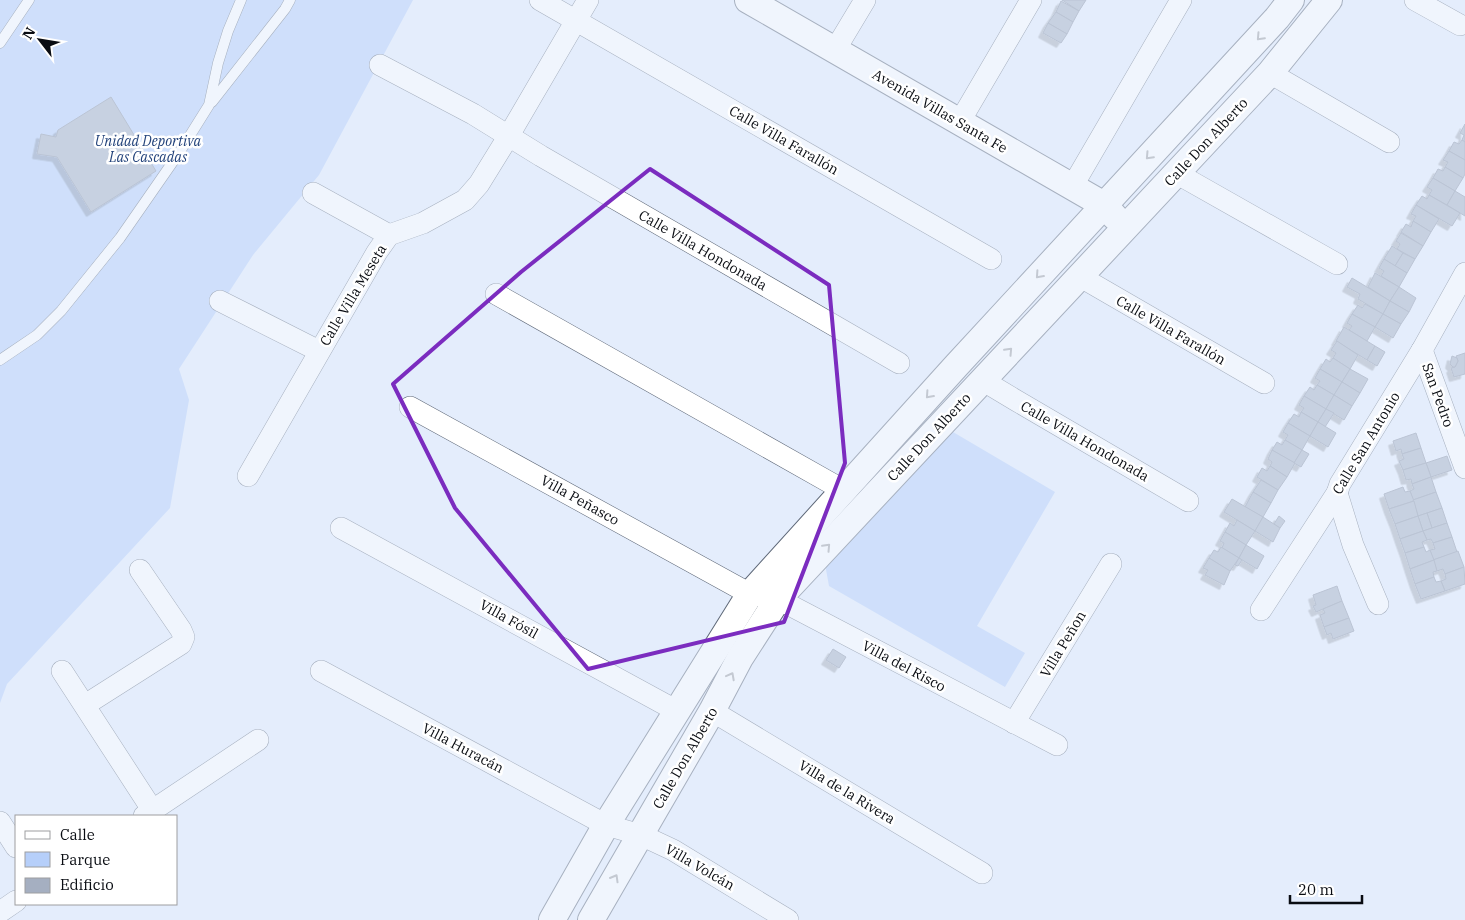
<svg xmlns="http://www.w3.org/2000/svg" width="1465" height="920" font-family="'IBM Plex Serif',serif">
<defs>
<filter id="shadow"><feDropShadow dx="-4.5" dy="4.5" stdDeviation="0" flood-color="#0004"/></filter>
</defs>
<rect width="100%" height="100%" fill="#e4edfc"/>
<!-- green -->
<g fill="#b6cffa">
<path d="M0,0H413L319,175L253,255L179,369L189,400L170,508L7,684L0,703Z"/>
<path d="M953,432L1055,492L977,626L1025,653L1005,687L829,586L825,564Z"/>
</g>
<!-- building -->
<g fill="#a5afc1" stroke="#8993a5" filter="url(#shadow)">
<path d="M1062,0H1086L1079,11Z"/>
<path d="M1061,1L1079,11L1073,22L1056,12Z"/>
<path d="M1056,12L1073,22L1067,34L1048,23Z"/>
<path d="M1048,23L1067,34L1061,43L1043,33Z"/>
<path d="M111,97L156,171L91,212L57,157L37,154L41,134L56,137L58,130Z"/>
<path d="M1465,124V142L1462,140L1464,135L1460,133Z"/>
<path d="M1462,140L1465,142V160L1449,151L1454,142L1459,144Z"/>
<path d="M1449,151L1465,160V174L1463,178L1445,167L1448,162L1443,160Z"/>
<path d="M1445,167L1463,178L1455,191L1433,178L1438,169L1443,171Z"/>
<path d="M1433,178L1455,191L1447,205L1429,195L1432,190L1427,187Z"/>
<path d="M1455,191L1465,197V216L1447,205Z"/>
<path d="M1429,195L1460,213L1452,226L1416,205L1422,196L1427,199Z"/>
<path d="M1416,205L1439,219L1431,232L1413,221L1416,216L1411,214Z"/>
<path d="M1413,221L1431,232L1423,246L1401,232L1406,224L1411,227Z"/>
<path d="M1401,233L1423,246L1415,259L1397,249L1400,244L1396,241Z"/>
<path d="M1392,246L1403,253L1395,266L1384,259Z"/>
<path d="M1403,253L1415,259L1407,273L1395,266Z"/>
<path d="M1384,259L1407,273L1399,287L1381,276L1384,271L1379,268Z"/>
<path d="M1375,273L1399,287L1390,301L1368,287Z"/>
<path d="M1352,278L1390,301L1383,314L1358,299L1360,294L1347,287Z"/>
<path d="M1399,287L1416,298L1409,312L1390,301Z"/>
<path d="M1390,301L1409,312L1401,324L1383,314Z"/>
<path d="M1365,304L1383,314L1375,327L1352,314L1358,305L1362,308Z"/>
<path d="M1352,314L1375,327L1367,341L1349,330L1352,326L1347,323Z"/>
<path d="M1383,314L1401,324L1393,338L1375,327Z"/>
<path d="M1344,327L1375,346L1367,360L1336,341Z"/>
<path d="M1337,341L1358,355L1350,369L1333,358L1336,353L1331,350Z"/>
<path d="M1375,346L1385,352L1377,366L1367,360Z"/>
<path d="M1465,353V374L1454,377L1451,368L1455,367L1458,361L1456,356Z"/>
<path d="M1452,356L1457,358L1458,361L1455,367H1453L1450,364Z"/>
<path d="M1333,358L1350,369L1342,382L1320,369L1326,359L1330,362Z"/>
<path d="M1320,369L1342,382L1334,395L1317,385L1320,381L1315,378Z"/>
<path d="M1350,369L1368,379L1360,393L1342,382Z"/>
<path d="M1342,382L1360,393L1352,406L1334,395Z"/>
<path d="M1317,385L1334,395L1326,409L1304,396L1310,387L1314,390Z"/>
<path d="M1334,395L1352,406L1344,420L1326,409Z"/>
<path d="M1304,396L1326,409L1318,422L1301,412L1304,408L1299,405Z"/>
<path d="M1326,409L1334,413L1325,427L1318,422Z"/>
<path d="M1301,412L1318,422L1310,436L1288,423L1294,414L1299,417Z"/>
<path d="M1318,422L1336,433L1328,447L1310,436Z"/>
<path d="M1288,423L1310,436L1302,450L1285,440L1288,435L1283,432Z"/>
<path d="M1416,433L1421,448L1402,454L1401,449L1396,451L1393,441Z"/>
<path d="M1285,440L1302,450L1294,463L1272,450L1277,442L1282,445Z"/>
<path d="M1421,448L1426,463L1403,470L1399,461L1404,459L1402,454Z"/>
<path d="M1272,450L1295,463L1287,477L1270,466L1272,462L1268,459Z"/>
<path d="M1302,450L1309,454L1301,467L1294,463Z"/>
<path d="M1447,456L1452,470L1431,477L1426,463Z"/>
<path d="M1426,463L1431,477L1412,484L1411,479L1406,480L1403,470Z"/>
<path d="M1270,466L1287,477L1278,490L1257,477L1262,468L1267,471Z"/>
<path d="M1431,477L1436,492L1413,500L1410,491L1414,489L1412,484Z"/>
<path d="M1261,480L1278,490L1271,503L1253,492Z"/>
<path d="M1403,487L1405,492L1410,491L1414,501L1389,509L1384,494Z"/>
<path d="M1253,492L1271,503L1263,517L1245,507Z"/>
<path d="M1436,492L1442,508L1418,516L1413,500Z"/>
<path d="M1232,499L1263,517L1255,531L1224,512Z"/>
<path d="M1414,501L1418,516L1395,524L1389,509Z"/>
<path d="M1442,508L1447,523L1432,528L1427,513Z"/>
<path d="M1427,513L1432,528L1423,531L1418,516Z"/>
<path d="M1279,516L1285,521L1280,528L1274,524Z"/>
<path d="M1418,516L1423,531L1400,539L1395,524Z"/>
<path d="M1263,517L1280,528L1273,542L1255,531Z"/>
<path d="M1237,520L1255,531L1246,545L1225,532L1230,523L1234,526Z"/>
<path d="M1447,523L1452,537L1433,543L1431,539L1427,540L1423,531Z"/>
<path d="M1423,531L1427,540L1422,542L1424,547L1405,553L1400,539Z"/>
<path d="M1225,532L1246,545L1239,558L1222,548L1224,543L1220,541Z"/>
<path d="M1452,537L1457,552L1433,560L1430,550L1435,549L1433,543Z"/>
<path d="M1246,545L1264,556L1257,569L1239,558Z"/>
<path d="M1221,547L1239,558L1230,571L1209,558L1214,550L1218,552Z"/>
<path d="M1424,547L1426,552L1430,550L1434,560L1410,569L1405,553Z"/>
<path d="M1458,551L1464,567L1445,574L1443,569L1437,571L1433,560Z"/>
<path d="M1209,558L1230,571L1224,585L1205,575L1208,570L1203,568Z"/>
<path d="M1239,558L1242,560L1238,566L1235,565Z"/>
<path d="M1434,560L1437,571L1433,572L1434,577L1415,584L1410,569Z"/>
<path d="M1464,567L1465,584L1445,591L1441,581L1446,579L1445,574Z"/>
<path d="M1434,577L1436,582L1441,581L1445,591L1421,599L1415,584Z"/>
<path d="M1337,586L1342,601L1316,612L1313,606L1316,605L1313,595Z"/>
<path d="M1342,601L1349,618L1324,627L1320,615L1325,613L1323,609Z"/>
<path d="M1349,618L1354,631L1333,639L1331,633L1327,635L1324,627Z"/>
<path d="M833,649L846,657L839,668L826,660Z"/>
</g>
<g fill="none" stroke-linecap="round" stroke-linejoin="round">
<defs>
<g id="service">
<path d="M0,43L29,0"/>
<path d="M212,102L285,9L290,0"/>
<path d="M0,360L37,335L61,311L120,238L179,153L209,105L218,63L228,31L241,0"/>
</g>
<g id="minor">
<path d="M540,0L991,259"/>
<path d="M1415,0L1460,25"/>
<path d="M835,50L865,0"/>
<path d="M380,65L473,114L541,156L899,363"/>
<path d="M1270,73L1389,142"/>
<path d="M959,123L1031,0"/>
<path d="M1176,173L1337,264"/>
<path d="M1072,187L1181,0"/>
<path d="M313,193L389,235"/>
<path d="M1079,276L1264,383"/>
<path d="M496,294L843,490"/>
<path d="M220,301L319,351"/>
<path d="M1422,350L1465,468"/>
<path d="M982,380L1017,401L1188,501"/>
<path d="M410,407L750,594L778,599L1057,745"/>
<path d="M248,476L377,252L389,235L423,223L465,200L479,184L508,137L588,0"/>
<path d="M1337,493L1353,545L1378,604"/>
<path d="M341,528L677,711"/>
<path d="M1261,610L1337,493L1340,484L1422,350L1465,273"/>
<path d="M62,671L153,811"/>
<path d="M321,671L606,825L641,835L673,850L788,920"/>
<path d="M85,705L181,644L184,637L181,630L140,570"/>
<path d="M712,711L982,873"/>
<path d="M1014,723L1111,564"/>
<path d="M144,816L258,740"/>
<path d="M0,822L16,847"/>
<path d="M0,912L16,901"/>
</g>
<g id="tertiary">
<path d="M748,0L1104,205L1115,217"/>
<path d="M552,920L606,825L750,594L956,366L1277,18L1291,0"/>
<path d="M591,920L712,711L740,658L778,599L1270,73L1329,0"/>
</g>
</defs>
<!-- service casing -->
<use href="#service" stroke="#5e6878" stroke-width="11"/>
<!-- minor casing -->
<use href="#minor" stroke="#5e6878" stroke-width="22"/>
<!-- tertiary casing -->
<use href="#tertiary" stroke="#5e6878" stroke-width="28"/>
<!-- service -->
<use href="#service" stroke="#fff" stroke-width="10"/>
<!-- minor -->
<use href="#minor" stroke="#fff" stroke-width="21"/>
<!-- tertiary -->
<use href="#tertiary" stroke="#fff" stroke-width="26"/>
</g>
<!-- one-way arrows -->
<defs><path id="oneway-chevron" d="M-2-3.5L2.5 0L-2 3.5" fill="none" stroke-width="1.6" stroke-linecap="round" stroke-linejoin="round" transform="scale(1.25)"/></defs>
<g stroke="#9d9ea0">
<use href="#oneway-chevron" transform="translate(1260 37) rotate(133)"/>
<use href="#oneway-chevron" transform="translate(1149 156) rotate(133)"/>
<use href="#oneway-chevron" transform="translate(1039 275) rotate(132)"/>
<use href="#oneway-chevron" transform="translate(1009 351) rotate(-47)"/>
<use href="#oneway-chevron" transform="translate(929 395) rotate(132)"/>
<use href="#oneway-chevron" transform="translate(827 547) rotate(-47)"/>
<use href="#oneway-chevron" transform="translate(731 676) rotate(-62)"/>
<use href="#oneway-chevron" transform="translate(615 878) rotate(-60)"/>
</g>
<!-- marked area -->
<path d="M0 0H1465V920H0ZM650,169L829,285L845,463L784,622L588,669L455,508L393,384L521,272Z" fill="#e4edfc" fill-opacity=".55" fill-rule="evenodd"/>
<path fill="none" stroke="#7b2cbf" stroke-width="4" stroke-linejoin="round" d="M650,169L829,285L845,463L784,622L588,669L455,508L393,384L521,272Z"/>
<g text-anchor="middle" dominant-baseline="central" stroke-width="5" stroke-linejoin="round" paint-order="stroke">
<!-- street labels -->
<g font-size="14" fill="#090c12" stroke="#fff">
<text transform="translate(940 111) rotate(30)">Avenida Villas Santa Fe</text>
<text transform="translate(784 140) rotate(30)">Calle Villa Farallón</text>
<text transform="translate(1206 142) rotate(-47)">Calle Don Alberto</text>
<text transform="translate(703 250) rotate(30)">Calle Villa Hondonada</text>
<text transform="translate(353 295) rotate(-59)">Calle Villa Meseta</text>
<text transform="translate(1171 330) rotate(30)">Calle Villa Farallón</text>
<text transform="translate(1438 395) rotate(70)">San Pedro</text>
<text transform="translate(929 437) rotate(-47)">Calle Don Alberto</text>
<text transform="translate(1085 441) rotate(30)">Calle Villa Hondonada</text>
<text transform="translate(1366 443) rotate(-59)">Calle San Antonio</text>
<text transform="translate(580 500) rotate(29)">Villa Peñasco</text>
<text transform="translate(509 619) rotate(29)">Villa Fósil</text>
<text transform="translate(1063 644) rotate(-59)">Villa Peñon</text>
<text transform="translate(904 666) rotate(28)">Villa del Risco</text>
<text transform="translate(463 748) rotate(28)">Villa Huracán</text>
<text transform="translate(685 758) rotate(-60)">Calle Don Alberto</text>
<text transform="translate(847 792) rotate(31)">Villa de la Rivera</text>
<text transform="translate(700 867) rotate(30)">Villa Volcán</text>
</g>
<!-- park labels -->
<g font-size="14" font-style="italic" fill="#22427a" stroke="#fff">
<text x="148" y="141">Unidad Deportiva<tspan x="148" dy="16">Las Cascadas</tspan></text>
</g>
</g>
<!-- legend -->
<rect x="15" y="815" width="162" height="90" fill="#ffffff" stroke="#9d9ea0"/>
<rect x="25" y="831" width="25" height="8" fill="#ffffff" stroke="#9d9ea0"/>
<text x="60" y="840" font-size="15" fill="#090c12">Calle</text>
<rect x="25" y="852" width="25" height="15" fill="#b6cffa" stroke="#9d9ea0"/>
<text x="60" y="865" font-size="15" fill="#090c12">Parque</text>
<rect x="25" y="878" width="25" height="15" fill="#a5afc1" stroke="#9d9ea0"/>
<text x="60" y="890" font-size="15" fill="#090c12">Edificio</text>
<!-- north arrow -->
<g transform="translate(40 40) rotate(301)" stroke="#ffffff" stroke-width="4" paint-order="stroke">
<path d="M0-4L9 19L0 12L-9 19Z" fill="#090c12"/>
<text y="-8" font-size="14" font-weight="bold" text-anchor="middle" fill="#090c12">N</text>
</g>
<!-- scale -->
<path d="M1290 895v8h72v-8" fill="none" stroke="#090c12" stroke-width="2.5"/>
<text x="1298" y="895" font-size="15" fill="#090c12" stroke="#ffffff" stroke-width="4" paint-order="stroke">20 m</text>
</svg>
